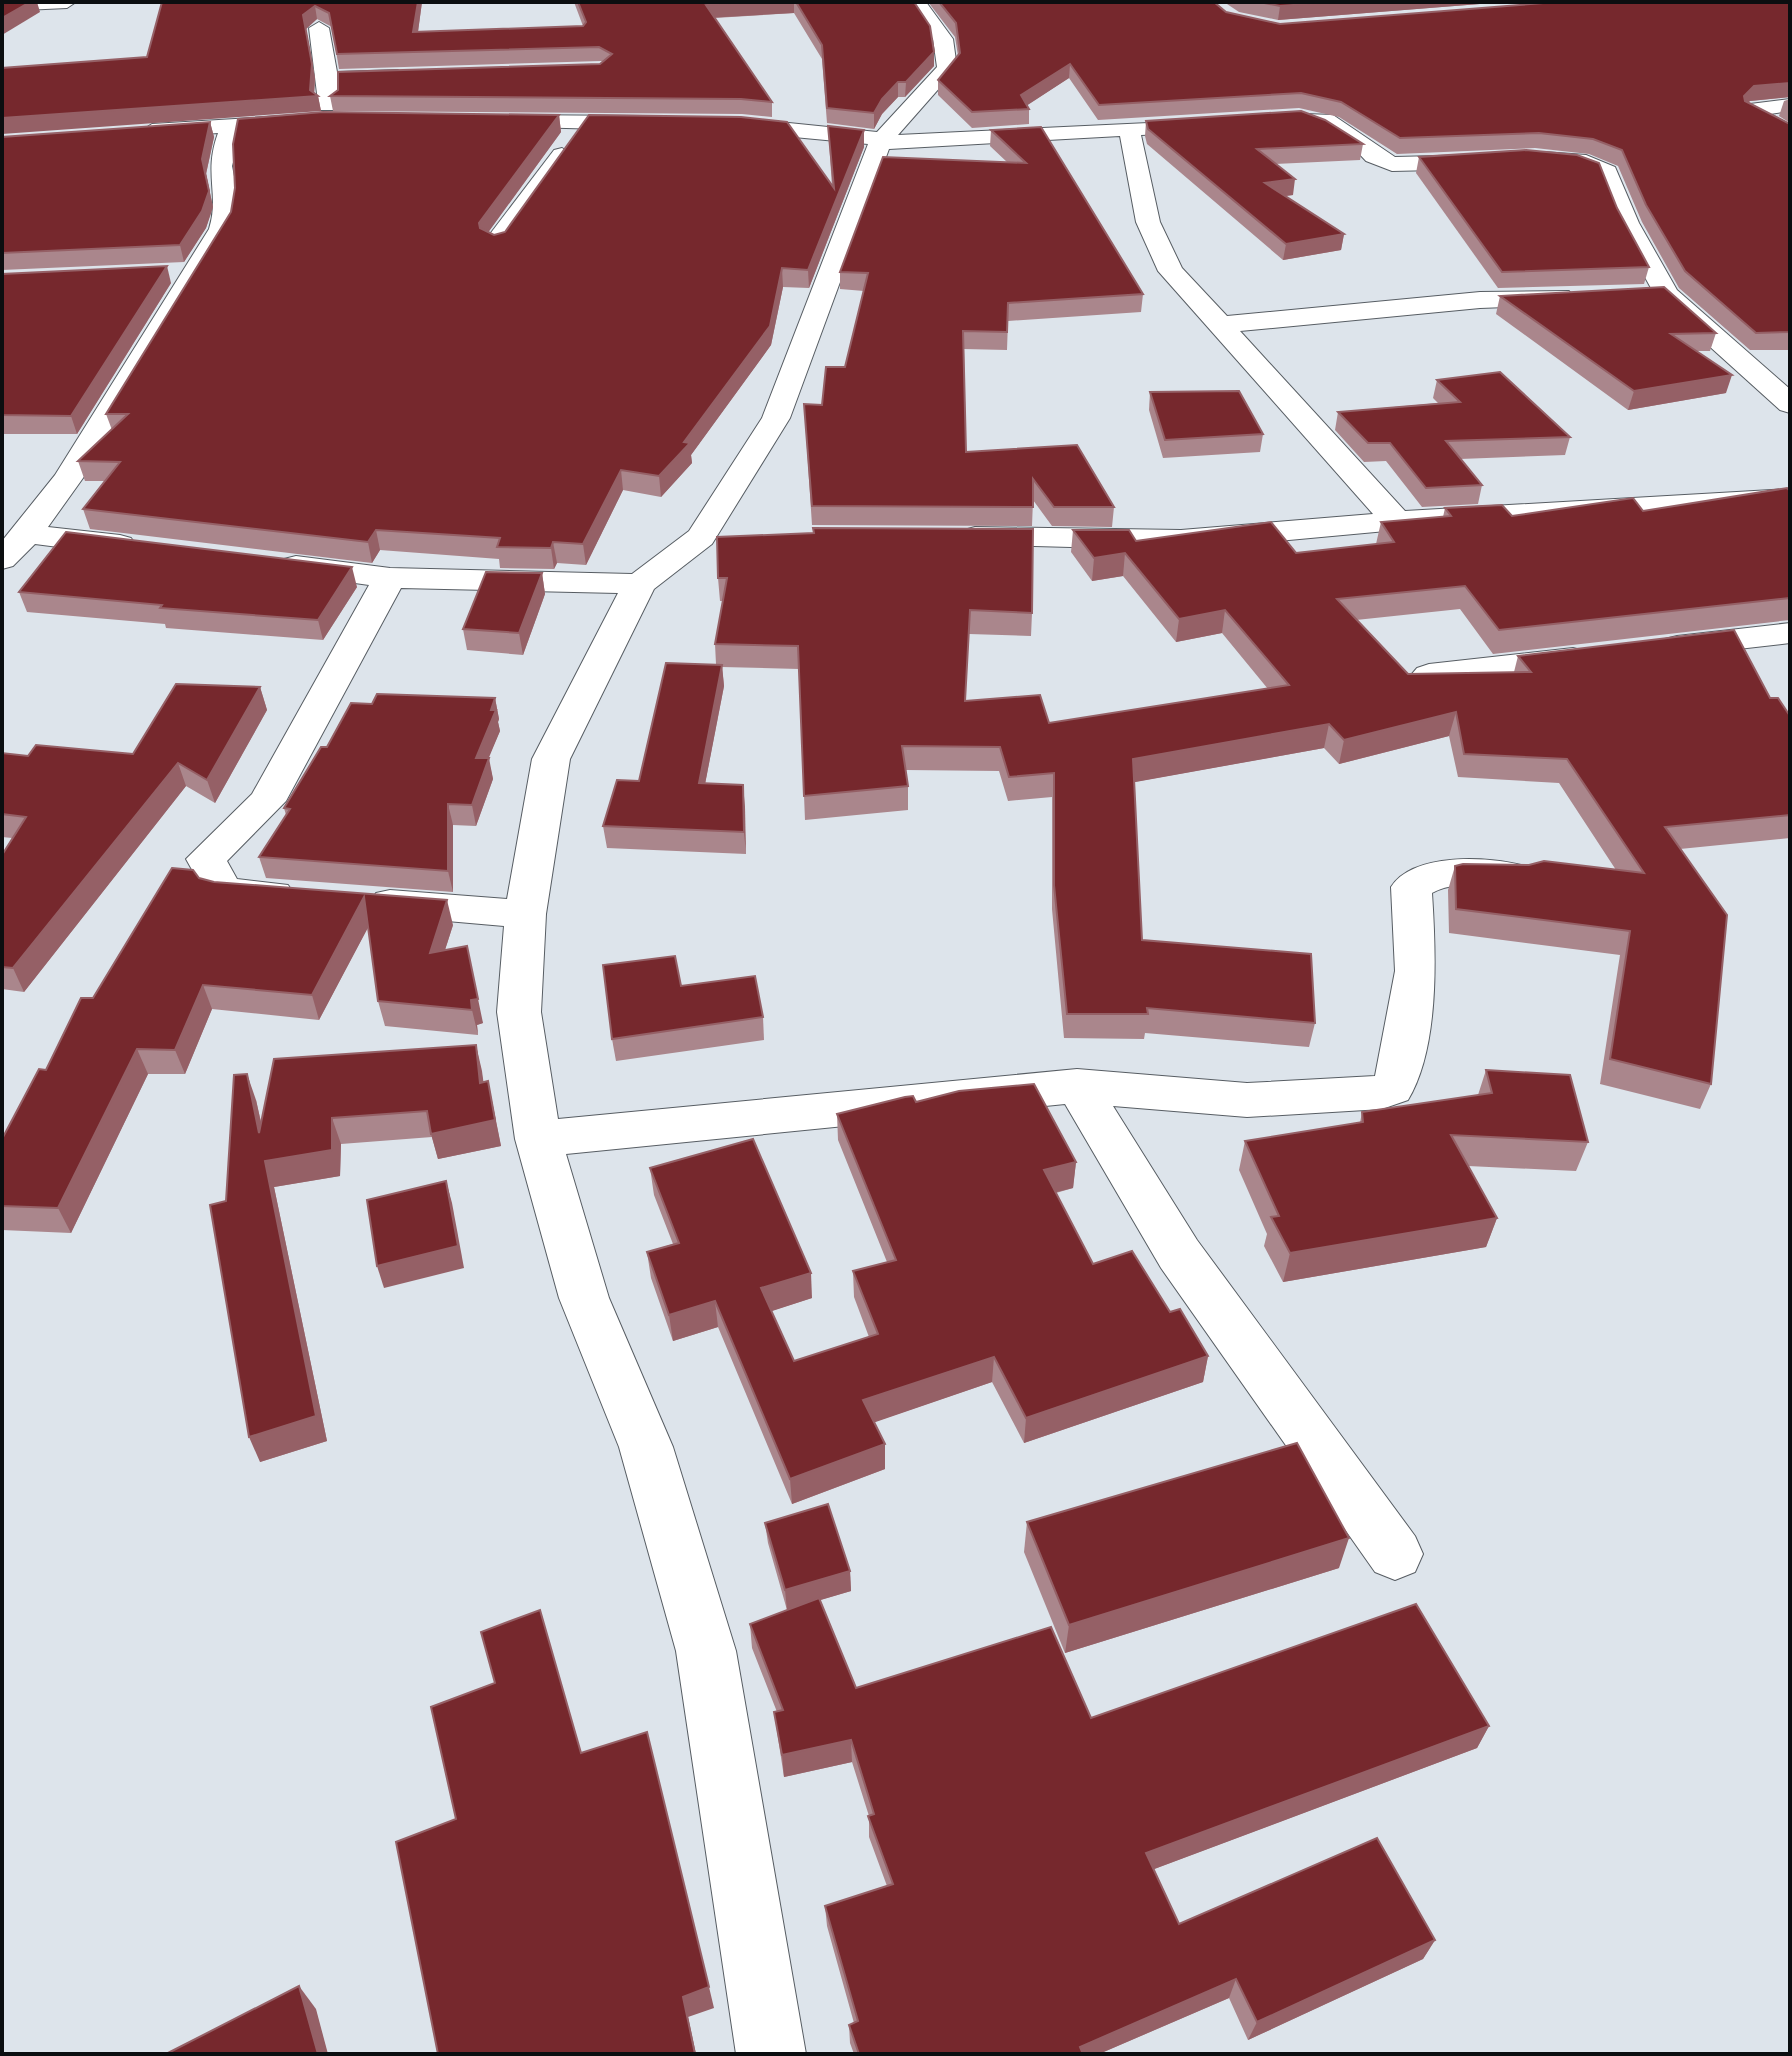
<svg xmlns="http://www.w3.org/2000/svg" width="1792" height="2056" font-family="Poppins,sans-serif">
<rect width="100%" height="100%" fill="#dde4eb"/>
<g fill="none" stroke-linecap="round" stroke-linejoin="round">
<defs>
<g id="minor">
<path d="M2,2H76L67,8L2,11Z"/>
<path d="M907,2H926L953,39L957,68L898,135L1212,120L1215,125L1204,132L1141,135L1160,222L1182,268L1227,316L1480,292L1569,291L1573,297L1569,303L1560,305L1480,308L1240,331L1405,511L1790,489V507L1397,530L1181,550L964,544L959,537L964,530L975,527L1181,530L1373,514L1158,271L1136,222L1120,136L889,149L790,418L712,544L654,589L570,759L546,914L541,1012L558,1119L1077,1069L1247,1083L1375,1076L1395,971L1391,887C1413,852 1490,856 1525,866L1531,875L1525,884C1495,892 1460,877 1432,893C1436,953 1440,1047 1408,1100L1382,1109L1247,1117L1113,1106L1197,1240L1415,1536L1423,1554L1415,1572L1395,1580L1375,1572L1161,1268L1065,1104L566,1154L609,1298L673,1447L736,1651L806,2054H736L676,1651L619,1447L559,1298L515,1139L497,1012L504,926L390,916L376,913L370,903L376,893L390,890L507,899L532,759L618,593L401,588L286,801L227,861L237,879L288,885L294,894L288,903L274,907L209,900L186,859L252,794L369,585L284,573L280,566L284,559L296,556L390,568L632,574L689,531L762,418L868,144L731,131L720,124L731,117L877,132L937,67L933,39Z"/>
<path d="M319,22L329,28L337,72L398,70L408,76L398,82L338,84L335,110H319L309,28Z"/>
<path d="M1790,99V111L1770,114L1790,125V141L1742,113L1750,104Z"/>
<path d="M1277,113L1333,115L1395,157L1478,155L1489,162L1478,169L1392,171L1366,161L1350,144L1320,126L1269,124L1266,119Z"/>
<path d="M299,115L307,116L310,121L307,126L241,132L232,166L240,207L233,229L83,478L48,527L120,535L131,538L136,545L131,552L120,555L35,544L13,566L2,569V541L55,475L209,229C220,194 203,174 218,133L152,138L141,131L152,124Z"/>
<path d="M499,115L643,116L654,123L643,130L491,126L488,121L491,116Z"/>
<path d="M562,148L573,155L505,248H487L484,243L487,238L554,150Z"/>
<path d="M1543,152L1586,155L1615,167L1639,223L1677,290L1790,389V413L1780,410L1657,299L1615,223L1597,176L1581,168L1535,164L1532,159Z"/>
<path d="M1790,623V643L1677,656L1665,653L1660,646L1665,639L1677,636Z"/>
<path d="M1573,648L1585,651L1590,658L1585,665L1429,686L1417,682L1411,675L1417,668L1429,664Z"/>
</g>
</defs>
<!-- minor casing -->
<use href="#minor" stroke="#575d63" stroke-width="2"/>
<!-- minor -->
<use href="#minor" fill="#fff" fill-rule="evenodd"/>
</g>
<!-- wall -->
<g fill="#aa868c">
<path d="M162,2H422L418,32L583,26L574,2H914L934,66L905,97H898L882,114L874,129L827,123L822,59L794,13L715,18L772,102V117L742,114L333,111L330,96L600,64L603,62L601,61L339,69L332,27L317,19L306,29L315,78L314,93L318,96L321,111L147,57Z"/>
<path d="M928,2H1214L1226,12L1280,24L1790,2V97L1750,101L1748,102L1790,124V350H1750L1679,288L1642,222L1618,166L1589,154L1535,148L1397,154L1339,117L1299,108L1098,120L1069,78L1027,105L1029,109V124L972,128L938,95V80L958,56L955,37Z"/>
<path d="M1224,2H1505L1278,20L1239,12Z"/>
<path d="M1790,99V123L1779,116L1784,101Z"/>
<path d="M559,115L561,132L488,232L494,235L832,187L828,126L864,130V147L809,288L783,287L771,345L691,455L692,463L661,497L623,490L586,565L557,563L554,569L500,568L499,559L380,550L372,563L90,529L83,509L104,481H85L78,461L112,430L106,414Z"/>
<path d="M1146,121L1363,144L1360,160L1275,164L1293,195L1285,196L1344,234L1341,250L1283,260L1147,144L1145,136Z"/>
<path d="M210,122L214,137L206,174L213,207L206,228L184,262L2,270V137Z"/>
<path d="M1041,127L1143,294L1141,312L1008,321L1007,350L964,349L966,452L1114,507L1112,527L1052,526L1033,500L1032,526L812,525L804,404L822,405L845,367L864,291L840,289V272L1008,163L990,146L991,130Z"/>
<path d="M1419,157L1617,208L1649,267L1644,284L1498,288L1416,173Z"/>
<path d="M2,274L171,283L77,434H2Z"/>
<path d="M1500,296L1716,333L1710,351H1697L1726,393L1628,410L1496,314Z"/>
<path d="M1437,380L1570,437L1565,455L1460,459L1482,485L1478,504L1422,507L1386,461L1364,462L1335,430L1338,412L1438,403L1433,398Z"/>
<path d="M1150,392L1263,434L1260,452L1163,458L1149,410Z"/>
<path d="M1790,491V620L1493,654L1460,609L1356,620L1408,674L1514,672L1518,656L1770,698L1790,716V838L1680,849L1711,1084L1700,1109L1600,1084L1620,955L1449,933L1448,890L1455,866L1616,870L1559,783L1458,777L1449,736L1339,764L1324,748L1134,782L1142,940L1315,1023L1309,1047L1145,1033L1144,1039L1064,1038L1052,909V797L1008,801L999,771L906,770L908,786V810L805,820L799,669L722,667L724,686L705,784L743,785L746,854L607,848L603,826L639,781L716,664L715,644L723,601H720L718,578L814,533L1032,613L1031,636L969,634L965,701L1049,723L1268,689L1222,633L1176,642L1123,576L1092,581L1071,552L1073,530L1136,541L1296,553L1376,544L1381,522L1443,517L1445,508L1512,516L1643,511Z"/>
<path d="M542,573L545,594L523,655L467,650L463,629Z"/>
<path d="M357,587L323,640L166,628L165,624L27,612L19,592Z"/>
<path d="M260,687L267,710L215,803L186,786L24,992L2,989V855L12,838L2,837V753L28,756L133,754Z"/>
<path d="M495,698L499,719L498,722L500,731L488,758L493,779L476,826L453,825V892L266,878L259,857L286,815L284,808L327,747Z"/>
<path d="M199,878L214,882L453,925L445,950L483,1023L477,1025L478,1035L385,1026L378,1001L368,927L319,1020L212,1009L185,1074H148L71,1233L2,1230V1139L93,998Z"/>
<path d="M681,986L763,1017L764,1040L616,1061L612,1039Z"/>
<path d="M476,1045L483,1082L488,1081L501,1146L438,1159L432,1137L341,1144L340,1176L274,1187L327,1441L260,1462L256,1100L261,1122Z"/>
<path d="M1486,1070L1588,1142L1576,1171L1468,1166L1497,1218L1486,1247L1283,1282L1264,1246L1267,1234L1239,1170L1245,1141L1360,1123L1362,1112L1478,1095Z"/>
<path d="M916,1102L1076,1162L1073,1188L1056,1193L1093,1264L1170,1312L1208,1356L1203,1382L1024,1443L992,1382L874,1422L885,1444V1469L792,1504L718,1327L673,1341L651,1278L647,1252L673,1244L654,1195L650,1168L812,1298L771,1311L794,1361L869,1337L854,1297L853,1271L887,1262L838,1140L837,1114Z"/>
<path d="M1027,1522L1339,1568L1065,1653L1024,1552Z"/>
<path d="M765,1523L850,1571L851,1591L820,1600L856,1688L1091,1718L1489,1726L1477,1748L1154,1869L1179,1924L1435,1940L1423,1959L1248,2040L1229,1998L1099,2054H854L850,2043L849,2025L854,2023L827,1926L825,1906L887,1886L869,1837V1816L852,1762L784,1777L774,1712H777L752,1648L750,1624L787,1610L768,1543Z"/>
</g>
<!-- shaded-wall -->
<g fill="#956066">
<path d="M30,2H37L40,12L2,35V18Z"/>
<path d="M418,2H422L416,46L413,32Z"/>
<path d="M744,2H794V13L707,18L706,5Z"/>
<path d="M1333,2H1505L1278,20L1280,6Z"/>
<path d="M315,6L317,19L306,29L315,78L314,97L318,96L321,111L2,134V118L310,90L303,15Z"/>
<path d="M934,52V66L905,97L906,82Z"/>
<path d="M1070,64L1069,78L1020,110L1021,95Z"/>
<path d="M898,82V97L882,114L874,129V113L882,99Z"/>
<path d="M1790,83V97L1750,101L1740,111L1744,96L1754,86Z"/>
<path d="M559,115L561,132L482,241L479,223Z"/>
<path d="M210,122L214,137L206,174L213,207L206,228L184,262L180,245Z"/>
<path d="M864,130V147L809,288L808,270Z"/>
<path d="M1295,179L1293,195L1262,199L1265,183Z"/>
<path d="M1344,234L1341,250L1283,260L1286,244Z"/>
<path d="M167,266L171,283L77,434L71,416Z"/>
<path d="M782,268L783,287L771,345L691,455L692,463L661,497L659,476L684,442Z"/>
<path d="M1732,375L1726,393L1628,410L1634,391Z"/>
<path d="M621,470L623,490L586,565L583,544Z"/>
<path d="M376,530L380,550L372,563L368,542Z"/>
<path d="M553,542L557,563L554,569L551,548Z"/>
<path d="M1125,553L1123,576L1092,581L1094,558Z"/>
<path d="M352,567L357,587L323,640L318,620Z"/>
<path d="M542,573L545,594L523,655L519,633Z"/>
<path d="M1225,610L1222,633L1176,642L1179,619Z"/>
<path d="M722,665L724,686L701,805L699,783Z"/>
<path d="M260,687L267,710L215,803L207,780Z"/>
<path d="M495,698L499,719L498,722L500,731L480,779L476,758Z"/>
<path d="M1456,712L1449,736L1339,764L1344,740Z"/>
<path d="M1329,724L1324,748L1130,783L1133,759Z"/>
<path d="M489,758L493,779L476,826L472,805Z"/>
<path d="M178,763L186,786L24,992L13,968Z"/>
<path d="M743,785L745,807L746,854L744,832Z"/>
<path d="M448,804L453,825V892L448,871Z"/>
<path d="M364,897L371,922L319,1020L312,995Z"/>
<path d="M447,900L453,925L436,978L430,953Z"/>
<path d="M467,946L483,1023L477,1025L478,1035L472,1010Z"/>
<path d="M203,985L212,1009L185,1074L175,1050Z"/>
<path d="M476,1045L482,1071L487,1109L480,1083Z"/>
<path d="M137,1049L148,1074L71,1233L58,1208Z"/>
<path d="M247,1074L256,1100L269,1159L259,1133Z"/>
<path d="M488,1081L501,1146L438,1159L431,1134Z"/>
<path d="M332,1118L341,1144L340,1176L274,1187L327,1441L260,1462L249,1437L265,1161Z"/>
<path d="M1076,1162L1073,1188L1041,1196L1044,1170Z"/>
<path d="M446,1181L452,1203L464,1268L384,1288L377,1266Z"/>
<path d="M1497,1218L1486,1247L1283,1282L1290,1253Z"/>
<path d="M811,1273L812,1298L763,1314L761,1288Z"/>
<path d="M715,1301L718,1327L673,1341L669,1315Z"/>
<path d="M1208,1356L1203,1382L1024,1443L1026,1418Z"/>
<path d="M994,1357L992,1382L864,1426L863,1400Z"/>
<path d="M885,1444V1469L792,1504L790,1479Z"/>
<path d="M1349,1538L1339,1568L1065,1653L1069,1625Z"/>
<path d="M850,1571L851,1591L787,1610L785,1590Z"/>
<path d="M1489,1726L1477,1748L1141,1874L1146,1853Z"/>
<path d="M851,1740L852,1762L784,1777L782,1755Z"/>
<path d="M1435,1940L1423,1959L1248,2040L1257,2022Z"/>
<path d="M1236,1979L1229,1998L1099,2054H1078L1080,2047Z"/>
<path d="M299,1986L316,2009L328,2054H318Z"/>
<path d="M709,1987L714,2008L688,2017L696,2054H695L683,1997Z"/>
</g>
<!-- building -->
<g fill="#76282d" stroke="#956066" stroke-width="2">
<path d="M2,2H30L2,18Z"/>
<path d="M162,2H418L413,32L583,26L586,22L578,2H744L706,5L772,102L741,99L330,96L338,90V72L600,64L612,54L599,47L337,54L329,13L315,6L303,15L312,64L310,90L318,96L2,118V68L147,57Z"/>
<path d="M796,2H914L930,26L934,52L906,82H898L882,99L874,113L827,108L822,45Z"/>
<path d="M939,2H1214L1226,12L1280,24L1556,2H1790V83L1754,86L1744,96L1745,101L1790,124V332L1756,333L1685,271L1646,205L1622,150L1593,139L1539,133L1400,138L1341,102L1301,93L1099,105L1070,64L1021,95L1029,109L972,112L938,80L960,53L956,23Z"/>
<path d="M1259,2H1333L1280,6Z"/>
<path d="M1301,111L1325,120L1363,144L1257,149L1295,179L1265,183L1344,234L1286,244L1148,129L1146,121Z"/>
<path d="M323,112L559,115L479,223L480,228L494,235L505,232L589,115L741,117L787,122L834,188L828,126L864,130L808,270L782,268L770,326L684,442L690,443L659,476L621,470L583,544L553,542L551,548L497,547L500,538L376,530L368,542L83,509L120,462L78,461L128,414H106L231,212L235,188L233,144L238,119Z"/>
<path d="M210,122L202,159L209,191L202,211L180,245L2,253V137Z"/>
<path d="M1041,127L1143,294L1008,303L1007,332L963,331L966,452L1077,445L1114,507H1054L1033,479V507L812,506L804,404L822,405L826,367H845L868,273L840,272L883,157L1026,163L991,130Z"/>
<path d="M1526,150L1577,155L1599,163L1617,208L1649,267L1502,272L1419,157Z"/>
<path d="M167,266L71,416L2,415V274Z"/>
<path d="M1664,287L1716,333L1671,334L1732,375L1634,391L1500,296Z"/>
<path d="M1500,372L1570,437L1446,441L1482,485L1426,488L1390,443H1368L1338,412L1460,402L1437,380Z"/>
<path d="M1239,391L1263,434L1165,440L1150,392Z"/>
<path d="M1787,488L1790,491V598L1499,630L1465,586L1337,599L1408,674L1531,672L1518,656L1734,630L1770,698H1778L1790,716V815L1665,827L1727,915L1711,1084L1610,1059L1630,931L1456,909L1455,866L1463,864L1529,865L1544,861L1644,873L1567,759L1464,754L1456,712L1344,740L1329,724L1133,759L1142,940L1311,954L1315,1023L1147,1008L1148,1014H1067L1054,885V773L1009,777L1000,747L902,746L908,786L804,796L798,646L715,644L727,578H718L717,537L814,533L813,528L1033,529L1032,613L970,610L965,701L1040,695L1049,723L1289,685L1225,610L1179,619L1125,553L1094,558L1073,530H1129L1136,541L1271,522L1296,553L1394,542L1381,522L1451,516L1445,508L1502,505L1512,516L1633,498L1643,511Z"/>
<path d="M66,532L352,567L318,620L160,608L162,605L19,592Z"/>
<path d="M486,572L542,573L519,633L463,629Z"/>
<path d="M666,663L722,665L699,783L743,785L744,832L603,826L617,780L639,781Z"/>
<path d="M176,684L260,687L207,780L178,763L13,968L2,967V855L26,817L2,814V753L28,756L36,745L133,754Z"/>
<path d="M377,694L495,698L491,710H496L476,758H489L472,805L448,804V871L259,857L290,809L284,808L321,747H327L351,703L372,704Z"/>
<path d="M172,868L193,870L199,878L214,882L447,900L430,953L467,946L478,999L471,1000L472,1010L378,1001L364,897L312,995L203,985L175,1050L137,1049L58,1208L2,1206V1139L39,1069L46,1070L81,998H93Z"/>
<path d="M675,956L681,986L755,976L763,1017L612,1039L603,965Z"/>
<path d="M476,1045L480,1083L488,1081L495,1120L431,1134L427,1111L332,1118V1150L265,1161L316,1416L249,1437L210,1205L226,1201L234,1075L247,1074L259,1133L274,1059Z"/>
<path d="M1486,1070L1570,1075L1588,1142L1451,1135L1497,1218L1290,1253L1271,1217L1279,1216L1245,1141L1363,1122L1362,1112L1492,1093Z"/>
<path d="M1034,1084L1076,1162L1044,1170L1093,1264L1132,1251L1170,1312L1180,1309L1208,1356L1026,1418L994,1357L863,1400L885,1444L790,1479L715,1301L669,1315L647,1252L679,1243L650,1168L753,1139L811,1273L761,1288L794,1361L878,1334L853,1271L896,1260L837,1114L905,1097L913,1096L916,1102L959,1091Z"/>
<path d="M446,1181L458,1246L377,1266L367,1200Z"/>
<path d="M1297,1443L1349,1538L1069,1625L1027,1522Z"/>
<path d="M828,1504L850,1571L785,1590L765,1523Z"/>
<path d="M819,1598L856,1688L1051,1627L1091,1718L1416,1604L1489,1726L1146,1853L1179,1924L1377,1838L1435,1940L1257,2022L1236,1979L1080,2047L1083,2054H859L849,2025L858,2021L825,1906L893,1884L868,1816L874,1814L851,1740L782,1755L774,1712L783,1710L750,1624Z"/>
<path d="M540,1610L581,1753L647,1732L709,1987L683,1997L695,2054H438L396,1842L456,1819L431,1707L495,1683L481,1632Z"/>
<path d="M299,1986L318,2054H166Z"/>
</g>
<!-- border -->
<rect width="1792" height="2056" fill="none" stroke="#0b0e10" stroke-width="8"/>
</svg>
